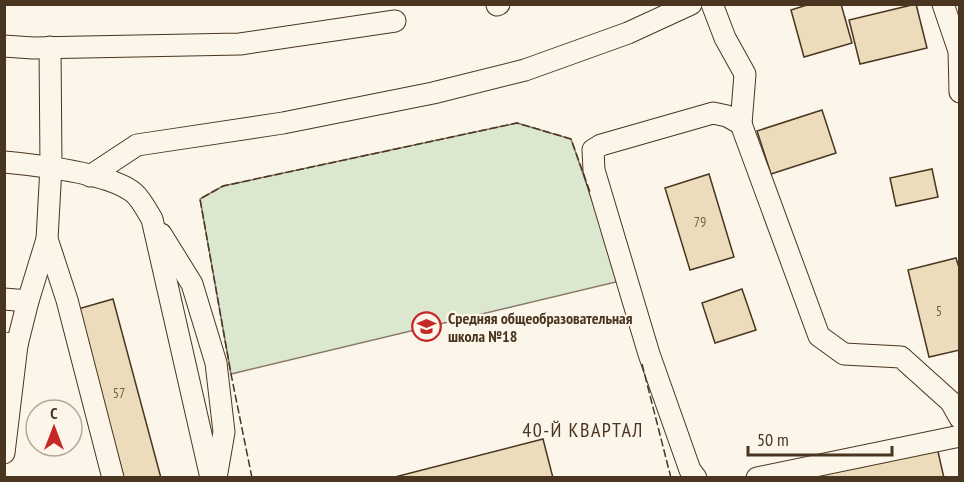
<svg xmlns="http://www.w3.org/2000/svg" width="964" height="482" font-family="'PT Sans Narrow',sans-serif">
<rect width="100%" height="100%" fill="#fbf6e9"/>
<!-- green -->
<path fill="#dce7d0" stroke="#887966" stroke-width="1.5" d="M517,123L571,139L620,281L231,374L200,199L223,186Z"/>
<!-- building -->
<g fill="#ecdcbc" stroke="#4a3520" stroke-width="1.5">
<path d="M810,4H841L852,43L804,57L791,10Z"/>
<path d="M916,4L927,48L860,64L849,20Z"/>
<path d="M822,110L836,153L771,174L757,131Z"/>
<path d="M932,169L938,197L896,206L890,178Z"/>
<path d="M709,174L734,257L690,270L665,188Z"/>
<path d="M956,258L960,271V350L929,357L908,270Z"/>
<path d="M742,289L756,330L715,343L702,303Z"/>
<path d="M113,299L161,478H124L78,309Z"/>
<path d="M543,439L553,478H391Z"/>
<path d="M936,443L944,478H784Z"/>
</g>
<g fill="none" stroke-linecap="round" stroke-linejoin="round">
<defs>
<g id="minor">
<path d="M712,4L725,38L745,74L741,124"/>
<path d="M943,4L959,51L960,92"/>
<path d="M497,5L499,4"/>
<path d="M4,46L33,48L240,44L395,21"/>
<path d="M4,162C36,165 110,173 134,193C141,199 147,211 152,219L211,478"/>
<path d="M90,176L137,145L283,123L433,93L525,70L628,33L691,4"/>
<path d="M161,234L192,284L216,363L224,432L216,478"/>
<path d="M47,239L67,300L113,478"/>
<path d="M4,299L28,301"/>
<path d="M4,343L17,345L28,301L47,239L51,167L50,47"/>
<path d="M4,453L17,345"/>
<path d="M696,478L690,470L649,354L594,170L593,150L601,145L713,113L727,116L741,124L819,336L844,354L901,357L951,402L960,418"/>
<path d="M757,478L960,436"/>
</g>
</defs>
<!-- minor casing -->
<use href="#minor" stroke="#4a3520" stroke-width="23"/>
<!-- minor -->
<use href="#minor" stroke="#fbf6e9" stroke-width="21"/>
<!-- fence -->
<g stroke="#4a3520" stroke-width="1.5" stroke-dasharray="8 3" stroke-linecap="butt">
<path d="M642,364L671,478"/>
<path d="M252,478L231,374L200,199L223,186L517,123L571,139L590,192"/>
</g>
</g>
<!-- icons -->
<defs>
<symbol id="school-ring" viewBox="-11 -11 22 22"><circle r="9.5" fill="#fbf6e9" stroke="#c62828" stroke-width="1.5"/><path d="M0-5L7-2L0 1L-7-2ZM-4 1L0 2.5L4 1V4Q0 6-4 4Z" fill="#c62828"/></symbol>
</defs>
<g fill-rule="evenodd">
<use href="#school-ring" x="410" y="310" width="33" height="33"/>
</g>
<g text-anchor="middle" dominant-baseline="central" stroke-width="4.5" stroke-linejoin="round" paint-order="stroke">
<!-- number labels -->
<g font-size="14" fill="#725f47">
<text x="700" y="222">79</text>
<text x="939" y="311">5</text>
<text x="119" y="393">57</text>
</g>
<!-- poi labels -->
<g font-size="16" font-weight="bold" fill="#4a3520" stroke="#fbf6e9" text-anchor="start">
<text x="448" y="318">Средняя общеобразовательная<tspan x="448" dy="18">школа №18</tspan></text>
</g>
<!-- quarter labels -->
<g font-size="20" letter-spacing="1.5" fill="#4a3520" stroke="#fbf6e9">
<text x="583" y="430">40-Й КВАРТАЛ</text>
</g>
</g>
<!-- border -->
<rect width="964" height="482" fill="none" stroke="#4a3520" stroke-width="12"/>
<!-- north arrow -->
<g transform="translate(54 428)"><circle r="28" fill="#fbf6e9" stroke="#b4a999" stroke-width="1.5"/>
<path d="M0-4.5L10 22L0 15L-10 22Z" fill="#c62828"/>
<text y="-9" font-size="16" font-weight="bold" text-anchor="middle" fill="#4a3520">С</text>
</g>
<!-- scale -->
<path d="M748 446v9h144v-9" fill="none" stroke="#4a3520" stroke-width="3"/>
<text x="757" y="446" font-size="18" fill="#4a3520" stroke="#fbf6e9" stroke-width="4.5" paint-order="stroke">50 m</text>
</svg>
